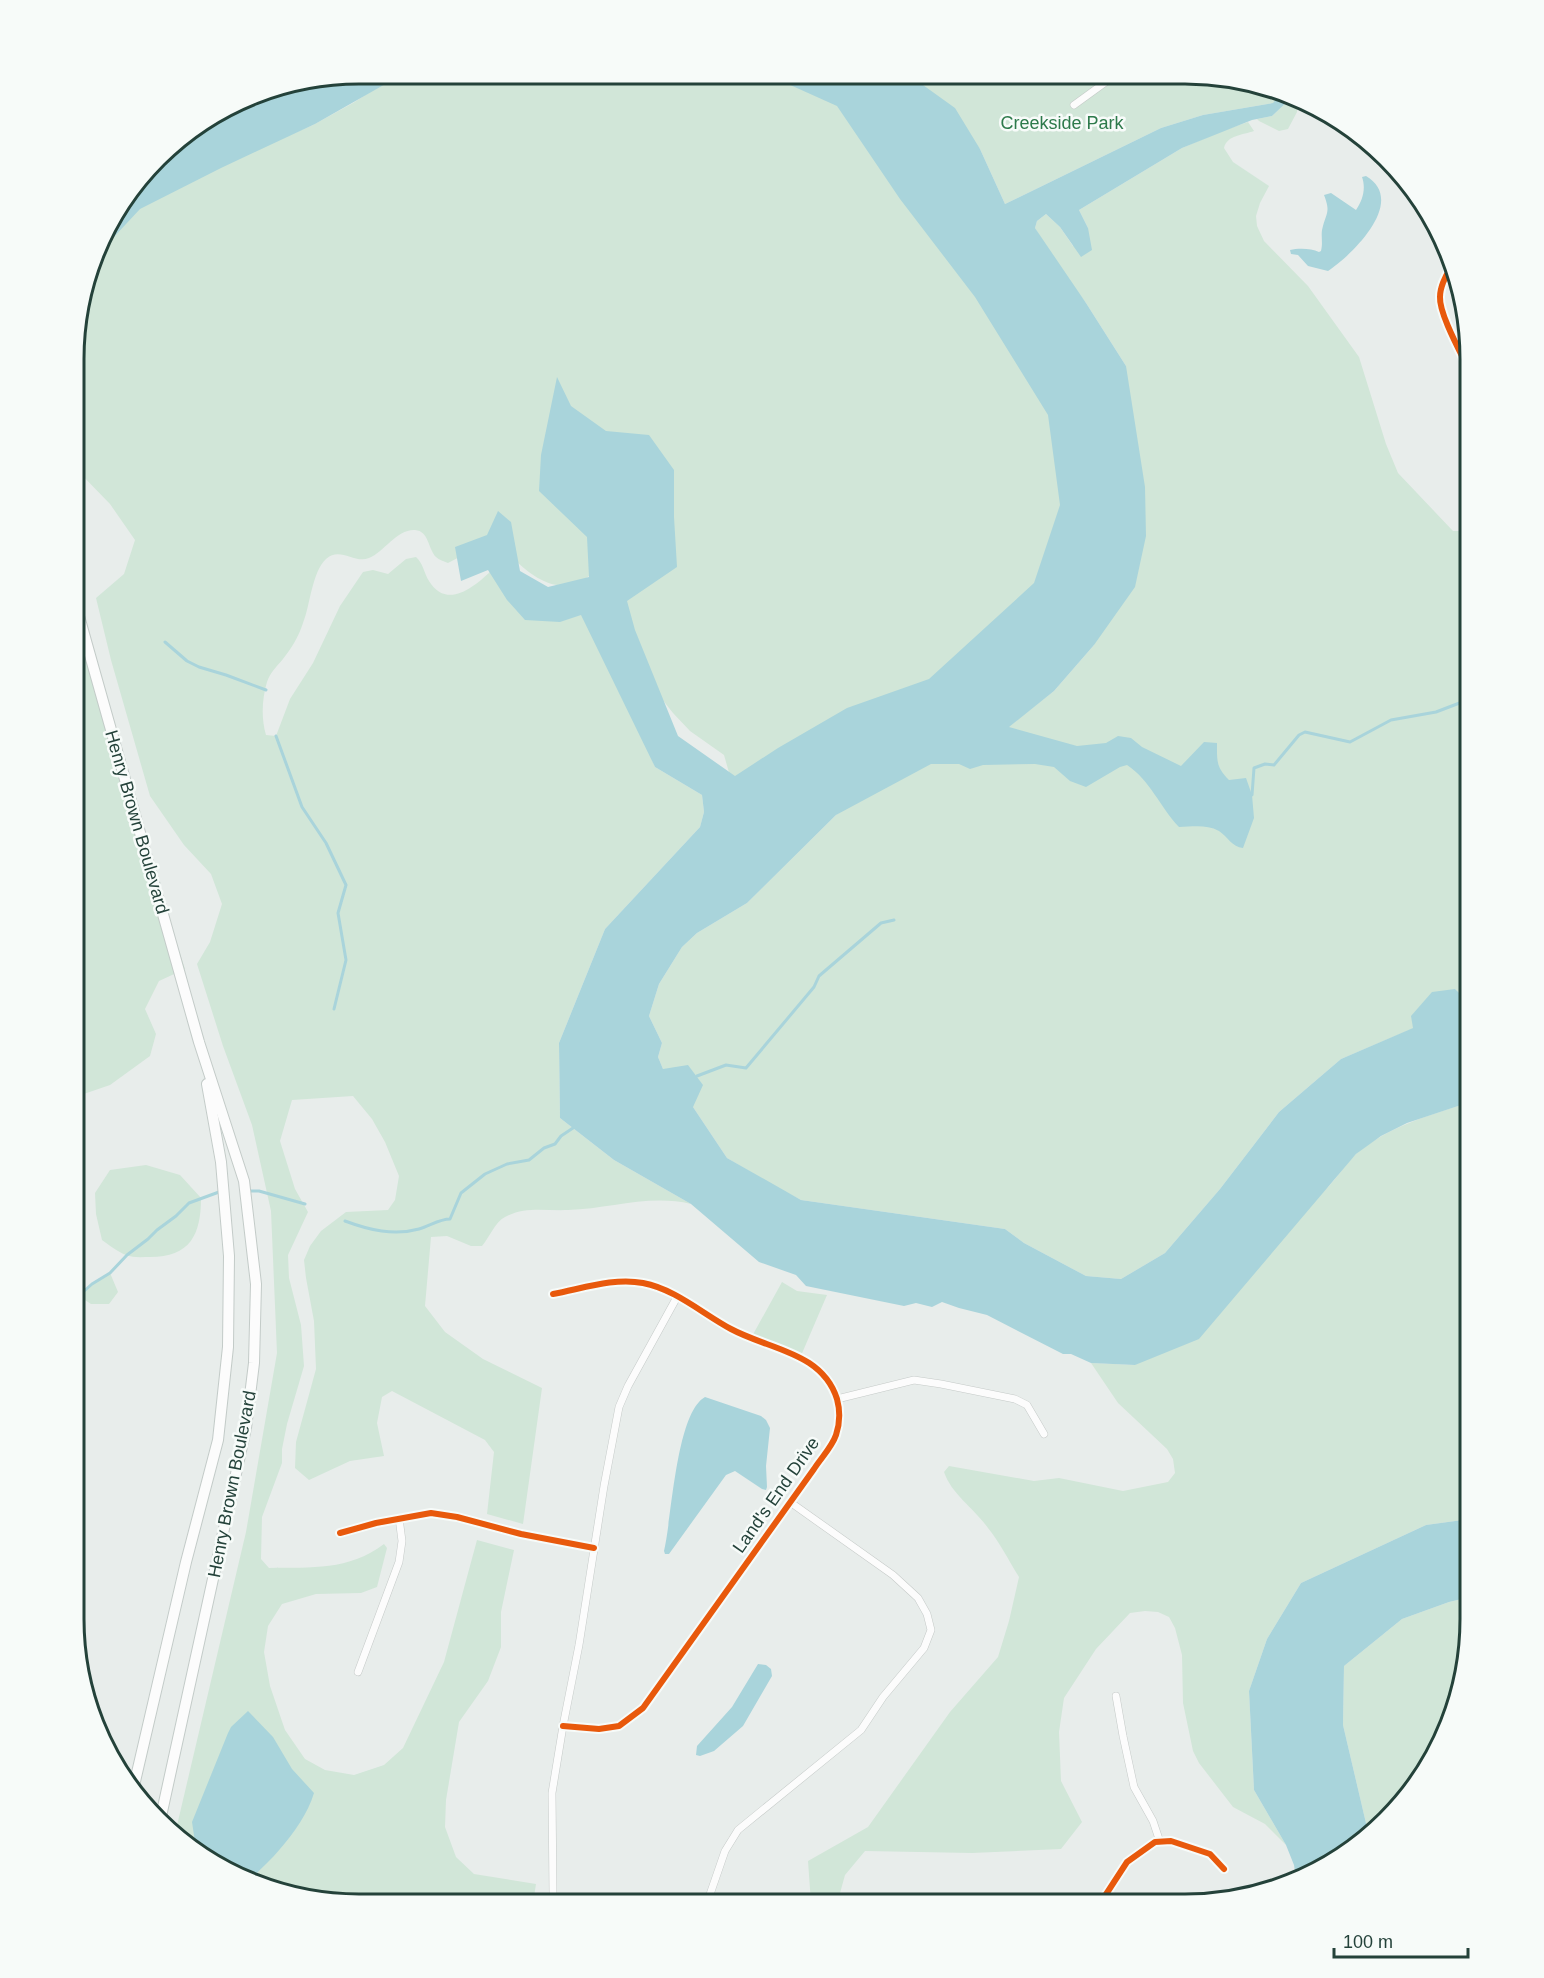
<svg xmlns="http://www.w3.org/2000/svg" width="1544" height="1978" font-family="Arial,sans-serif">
<rect width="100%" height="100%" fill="#e8edeb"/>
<!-- green -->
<g fill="#d1e6d8">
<path d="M398,74L802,75L811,79L837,97L1067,428L1053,618L732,783L724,755L690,731L673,713L654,689L593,573C554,606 521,566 494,539L448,563C444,561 439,560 436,557C428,549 429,531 415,530C397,529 384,552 369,558C354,564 340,546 326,559C312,572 310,606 303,623C299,636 291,649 283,659C277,666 270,673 267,682C262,699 261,718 266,735L276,736L290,699L313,663L340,606L363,572L373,570L388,574L406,559L416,557C423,563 424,573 429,581C447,610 474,587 491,571L588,607L655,767L702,795L704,812L700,827L605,929L559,1043L560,1118L614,1160L691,1204C649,1194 610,1209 568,1210C545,1211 525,1206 505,1217C495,1222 489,1238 482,1246H471L447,1236L431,1237L425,1306L445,1332L483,1359L542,1388L523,1524L487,1514L494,1452L485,1440L392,1391L382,1397L377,1423L384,1456L350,1461L309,1480L295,1468L296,1442L316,1369L314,1321L306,1278L304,1260L310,1246L321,1231L346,1212L388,1210L395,1200L399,1176L385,1142L372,1119L353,1096L292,1100L280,1141L295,1189L308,1212L288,1255L289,1278L301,1325L304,1366L287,1424L282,1449V1463L262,1517L261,1559L269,1568C312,1567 348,1571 384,1544L387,1548L377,1587L361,1593L316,1594L282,1604L268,1626L264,1652L270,1686L285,1730L305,1759L325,1770L354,1775L384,1765L403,1748L444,1662L477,1540L514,1550L501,1612V1647L488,1681L459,1722L446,1800L445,1827L456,1857L474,1874L536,1884L533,1903L322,1902L200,1856L175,1834L246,1532L277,1353L271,1211L252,1125L223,1046L197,964L210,942L222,904L211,874L184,845L150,796L111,660L96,598L124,574L135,540L110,504L76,469V322L106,233L124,207L313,125L353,103Z"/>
<path d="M908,75L1222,76L1278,97L1274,103L1203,115L1161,128L1005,204L980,149Z"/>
<path d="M1288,101L1298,104L1297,112L1288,129L1279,131L1259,121L1257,119L1272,116Z"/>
<path d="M1248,122L1254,131C1243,135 1227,135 1224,148L1233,162L1269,186L1260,203L1256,216L1257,226L1264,241L1308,286L1359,357L1386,444L1398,473L1453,531H1470V1003L1455,989L1414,1028L1341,1059L1279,1112L1220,1189L1165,1253L1121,1279L1086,1276L1024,1243L1005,1229L801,1200L778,1188L727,1158L693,1107L663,1069L658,1057L662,1043L649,1016L659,984L682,947L697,933L747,903L836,815L891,777L1008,727L1054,691L1094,645L1126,366L1086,303L1056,264L1035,228L1037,221L1046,214L1060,227L1073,246L1088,228L1079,210L1182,148L1222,131Z"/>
<path d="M75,591L115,727L155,878L185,969L159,981L145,1009L156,1034L150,1056L110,1085L75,1097Z"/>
<path d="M1470,1102V1519L1426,1525L1301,1583L1267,1639L1249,1691L1254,1790L1286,1845L1265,1824L1233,1807L1199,1763L1193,1751L1183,1703L1182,1655L1175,1628L1169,1617L1158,1612L1145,1611L1130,1613L1096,1649L1064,1698L1059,1732L1061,1781L1082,1822L1061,1849L972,1853L865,1851L845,1875L837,1904L811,1903L808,1861L868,1827L950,1712L998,1657L1009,1621L1019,1577C1009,1561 1000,1543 988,1528C974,1508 952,1495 944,1472L949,1466L1034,1481L1059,1478L1123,1491L1168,1482L1175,1473L1173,1459L1167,1449L1118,1403L1091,1363L1135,1365L1329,1186C1338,1176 1346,1164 1356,1154C1388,1126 1431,1115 1470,1102Z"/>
<path d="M146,1165L180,1175L201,1198C201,1235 190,1257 150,1257C142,1257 133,1258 126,1255C118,1252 109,1245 102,1240L96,1214L95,1193L110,1170Z"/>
<path d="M110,1273L118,1292L109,1304H91L79,1296L74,1300V1288L79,1296L92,1284Z"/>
<path d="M782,1282L797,1291L827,1295L800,1358L751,1338Z"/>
<path d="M1470,1597V1638L1455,1711L1422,1778L1369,1836L1343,1725L1344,1666L1402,1619L1449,1602Z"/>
</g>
<!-- water -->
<g fill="#a9d4db">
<path d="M359,74H403L315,124L221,168L140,209L99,253L112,217L171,144L267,89Z"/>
<path d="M768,75H909L955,108L980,149L1005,204L1161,128L1203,115L1273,103L1278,97L1288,101L1272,116L1252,120L1182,148L1079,210L1088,228L1092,250L1081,257L1060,227L1046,214L1037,221L1035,228L1086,303L1126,366L1145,487L1146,536L1135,587L1094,645L1054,691L1009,727L1077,746L1106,743L1118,736L1131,738L1142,747L1181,766L1204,742L1217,743C1217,761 1216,767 1229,780L1246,778L1252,795L1254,818L1243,848C1232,847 1228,837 1219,831C1206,824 1192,827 1179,827C1160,807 1150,780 1127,765L1120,767L1086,787L1070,781L1054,767L1035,764L983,765L970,769L959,764H931L836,815L747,903L697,933L682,947L659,984L649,1016L662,1043L658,1057L663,1069L688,1065L703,1085L693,1107L727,1158L801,1200L1005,1229L1024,1243L1086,1276L1121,1279L1165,1253L1220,1189L1279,1112L1341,1059L1413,1028L1411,1016L1432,992L1455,989L1470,1003V1102L1407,1123L1381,1136L1356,1154L1199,1339L1135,1365L1091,1363L1071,1354H1063L987,1315L959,1308L942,1302L932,1307L916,1303L904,1306L806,1286L796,1275L759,1262L691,1204L614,1160L560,1118L559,1043L605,929L700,827L704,812L702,795L655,767L581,615L560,622L525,620L507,600L488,570L461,581L455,547L487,535L498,511L511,522L520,571L548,587L589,577L587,537L539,491L541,455L557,377L571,406L606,431L649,435L674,470V517L677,567L627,601L635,630L678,736L735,776L778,748L847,708L929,679L1034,583L1060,505L1048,415L975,297L900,199L837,106Z"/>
<path d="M1366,176C1408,201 1352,255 1328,271L1308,266L1298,255L1291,254L1290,250C1298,248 1311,248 1319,252L1321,251C1323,243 1321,237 1322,230C1326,212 1331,213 1324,195L1331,193L1356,210C1363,200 1366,188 1362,177Z"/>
<path d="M705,1397L761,1416L766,1420L770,1428L766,1466L767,1487L766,1490L762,1489L735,1471L726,1475L669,1554H665L664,1551C672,1518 676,1413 705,1397Z"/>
<path d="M1470,1519V1597L1449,1602L1402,1619L1344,1666L1343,1725L1369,1836L1311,1875L1296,1878L1294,1865L1286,1845L1254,1790L1249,1691L1267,1639L1301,1583L1426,1525Z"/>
<path d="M758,1664L766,1665L771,1669L772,1676L743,1726L714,1751L700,1756L696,1755L697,1746L732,1707Z"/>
<path d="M248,1711L273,1737L292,1769L314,1793C308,1813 294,1833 280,1849C272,1859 262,1867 254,1876L204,1858L195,1842L192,1822L228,1733L231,1727Z"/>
</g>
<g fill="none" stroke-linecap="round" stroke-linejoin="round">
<!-- stream -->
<g stroke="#a9d4db" stroke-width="3">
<path d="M165,642L187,661L199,667L226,675L266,690"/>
<path d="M276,736L302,807L326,843L346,885L338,913L346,960L334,1009"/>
<path d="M1252,795L1254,768L1265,764L1274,765L1299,735L1305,732L1350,742L1391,720L1436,712L1470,699"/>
<path d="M697,1076L726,1065L746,1068L814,987L819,976L881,923L894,920"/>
<path d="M251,1191H259L305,1204"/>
<path d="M345,1221C369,1230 394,1236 419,1229C430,1226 439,1219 450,1219L461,1193L485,1174L507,1164L529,1160L544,1148L555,1144L561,1136L573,1128"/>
<path d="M74,1300L92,1284L110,1273L127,1255L148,1239L157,1230L176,1216L189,1203L219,1192"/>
</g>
<defs>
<g id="minor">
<path d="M1074,105L1114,76"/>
<path d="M1450,270C1445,276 1440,288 1440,297C1439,314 1462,355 1470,372"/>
<path d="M553,1294C581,1289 614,1277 643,1283C675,1289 703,1314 731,1329C770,1350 822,1352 837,1399C840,1410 840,1423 836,1435C832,1447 821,1458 814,1469L643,1708L619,1726L599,1729L563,1726"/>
<path d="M837,1399L914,1380L941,1384L1015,1399L1027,1405L1044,1434"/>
<path d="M340,1533L376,1523L431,1513L457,1517L521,1534L594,1548"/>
<path d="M358,1672L399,1562L402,1541L399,1518"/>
<path d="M1116,1696L1123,1736L1134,1787L1153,1821L1160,1842"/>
<path d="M1101,1902L1127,1862L1155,1842L1171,1841L1210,1854L1224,1869"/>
<path d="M552,1903L553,1894L552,1793L563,1726L579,1645L604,1486L619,1407L628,1386L677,1297"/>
<path d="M707,1903L725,1851L738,1830L861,1730L883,1697L924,1648L931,1630L927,1614L918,1598L893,1575L790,1502"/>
<path d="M1073,1904L1101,1902"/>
</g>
<g id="secondary">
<path d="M75,602L199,1042L244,1181L256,1284L254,1363L246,1428L160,1821"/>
<path d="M133,1790L186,1562L218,1440L228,1347L229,1256L221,1162L207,1084"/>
</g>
</defs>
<!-- minor casing -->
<use href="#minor" stroke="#c5cac8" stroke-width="8"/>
<!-- secondary casing -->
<use href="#secondary" stroke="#c3cbc8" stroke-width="12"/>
<!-- minor -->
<use href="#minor" stroke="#fcfcfc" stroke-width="7"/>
<!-- secondary -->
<use href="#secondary" stroke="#fcfcfc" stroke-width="10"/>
<defs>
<g id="cycleway">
<path d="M1450,270C1445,276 1440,288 1440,297C1439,314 1462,355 1470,372"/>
<path d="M553,1294C581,1289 614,1277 643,1283C675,1289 703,1314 731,1329C770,1350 822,1352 837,1399C840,1410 840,1423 836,1435C832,1447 821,1458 814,1469L643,1708L619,1726L599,1729L563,1726"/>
<path d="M340,1533L376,1523L431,1513L457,1517L521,1534L594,1548"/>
<path d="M1102,1904L1101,1902L1127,1862L1155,1842L1171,1841L1210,1854L1224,1869"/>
</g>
</defs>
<!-- cycleway casing -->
<use href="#cycleway" stroke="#f7fbf9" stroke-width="10"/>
<!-- cycleway -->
<use href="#cycleway" stroke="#e8590c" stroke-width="6"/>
</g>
<g text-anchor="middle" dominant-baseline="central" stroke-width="5" stroke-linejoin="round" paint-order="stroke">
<!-- park labels -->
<g font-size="18" fill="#2d7a4b" stroke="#f7fbf9">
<text x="1062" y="123">Creekside Park</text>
</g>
<!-- street labels -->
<g font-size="18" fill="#24423a" stroke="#f7fbf9">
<text transform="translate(137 822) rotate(74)">Henry Brown Boulevard</text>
<text transform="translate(232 1484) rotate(-79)">Henry Brown Boulevard</text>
<text transform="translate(776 1495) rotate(-55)">Land's End Drive</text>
</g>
</g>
<!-- crop -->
<path d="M0 0H1544V1978H0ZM359 84H1185A275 275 0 0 1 1460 359V1619A275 275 0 0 1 1185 1894H359A275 275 0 0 1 84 1619V359A275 275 0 0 1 359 84Z" fill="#f7fbf9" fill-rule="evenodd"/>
<path fill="none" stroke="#24423a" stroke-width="3" d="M359 84H1185A275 275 0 0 1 1460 359V1619A275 275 0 0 1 1185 1894H359A275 275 0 0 1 84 1619V359A275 275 0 0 1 359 84Z"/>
<!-- scale -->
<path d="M1334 1948v9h134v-9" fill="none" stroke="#24423a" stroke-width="3"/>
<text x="1343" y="1948" font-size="18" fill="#24423a" stroke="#f7fbf9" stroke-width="4.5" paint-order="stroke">100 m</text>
</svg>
